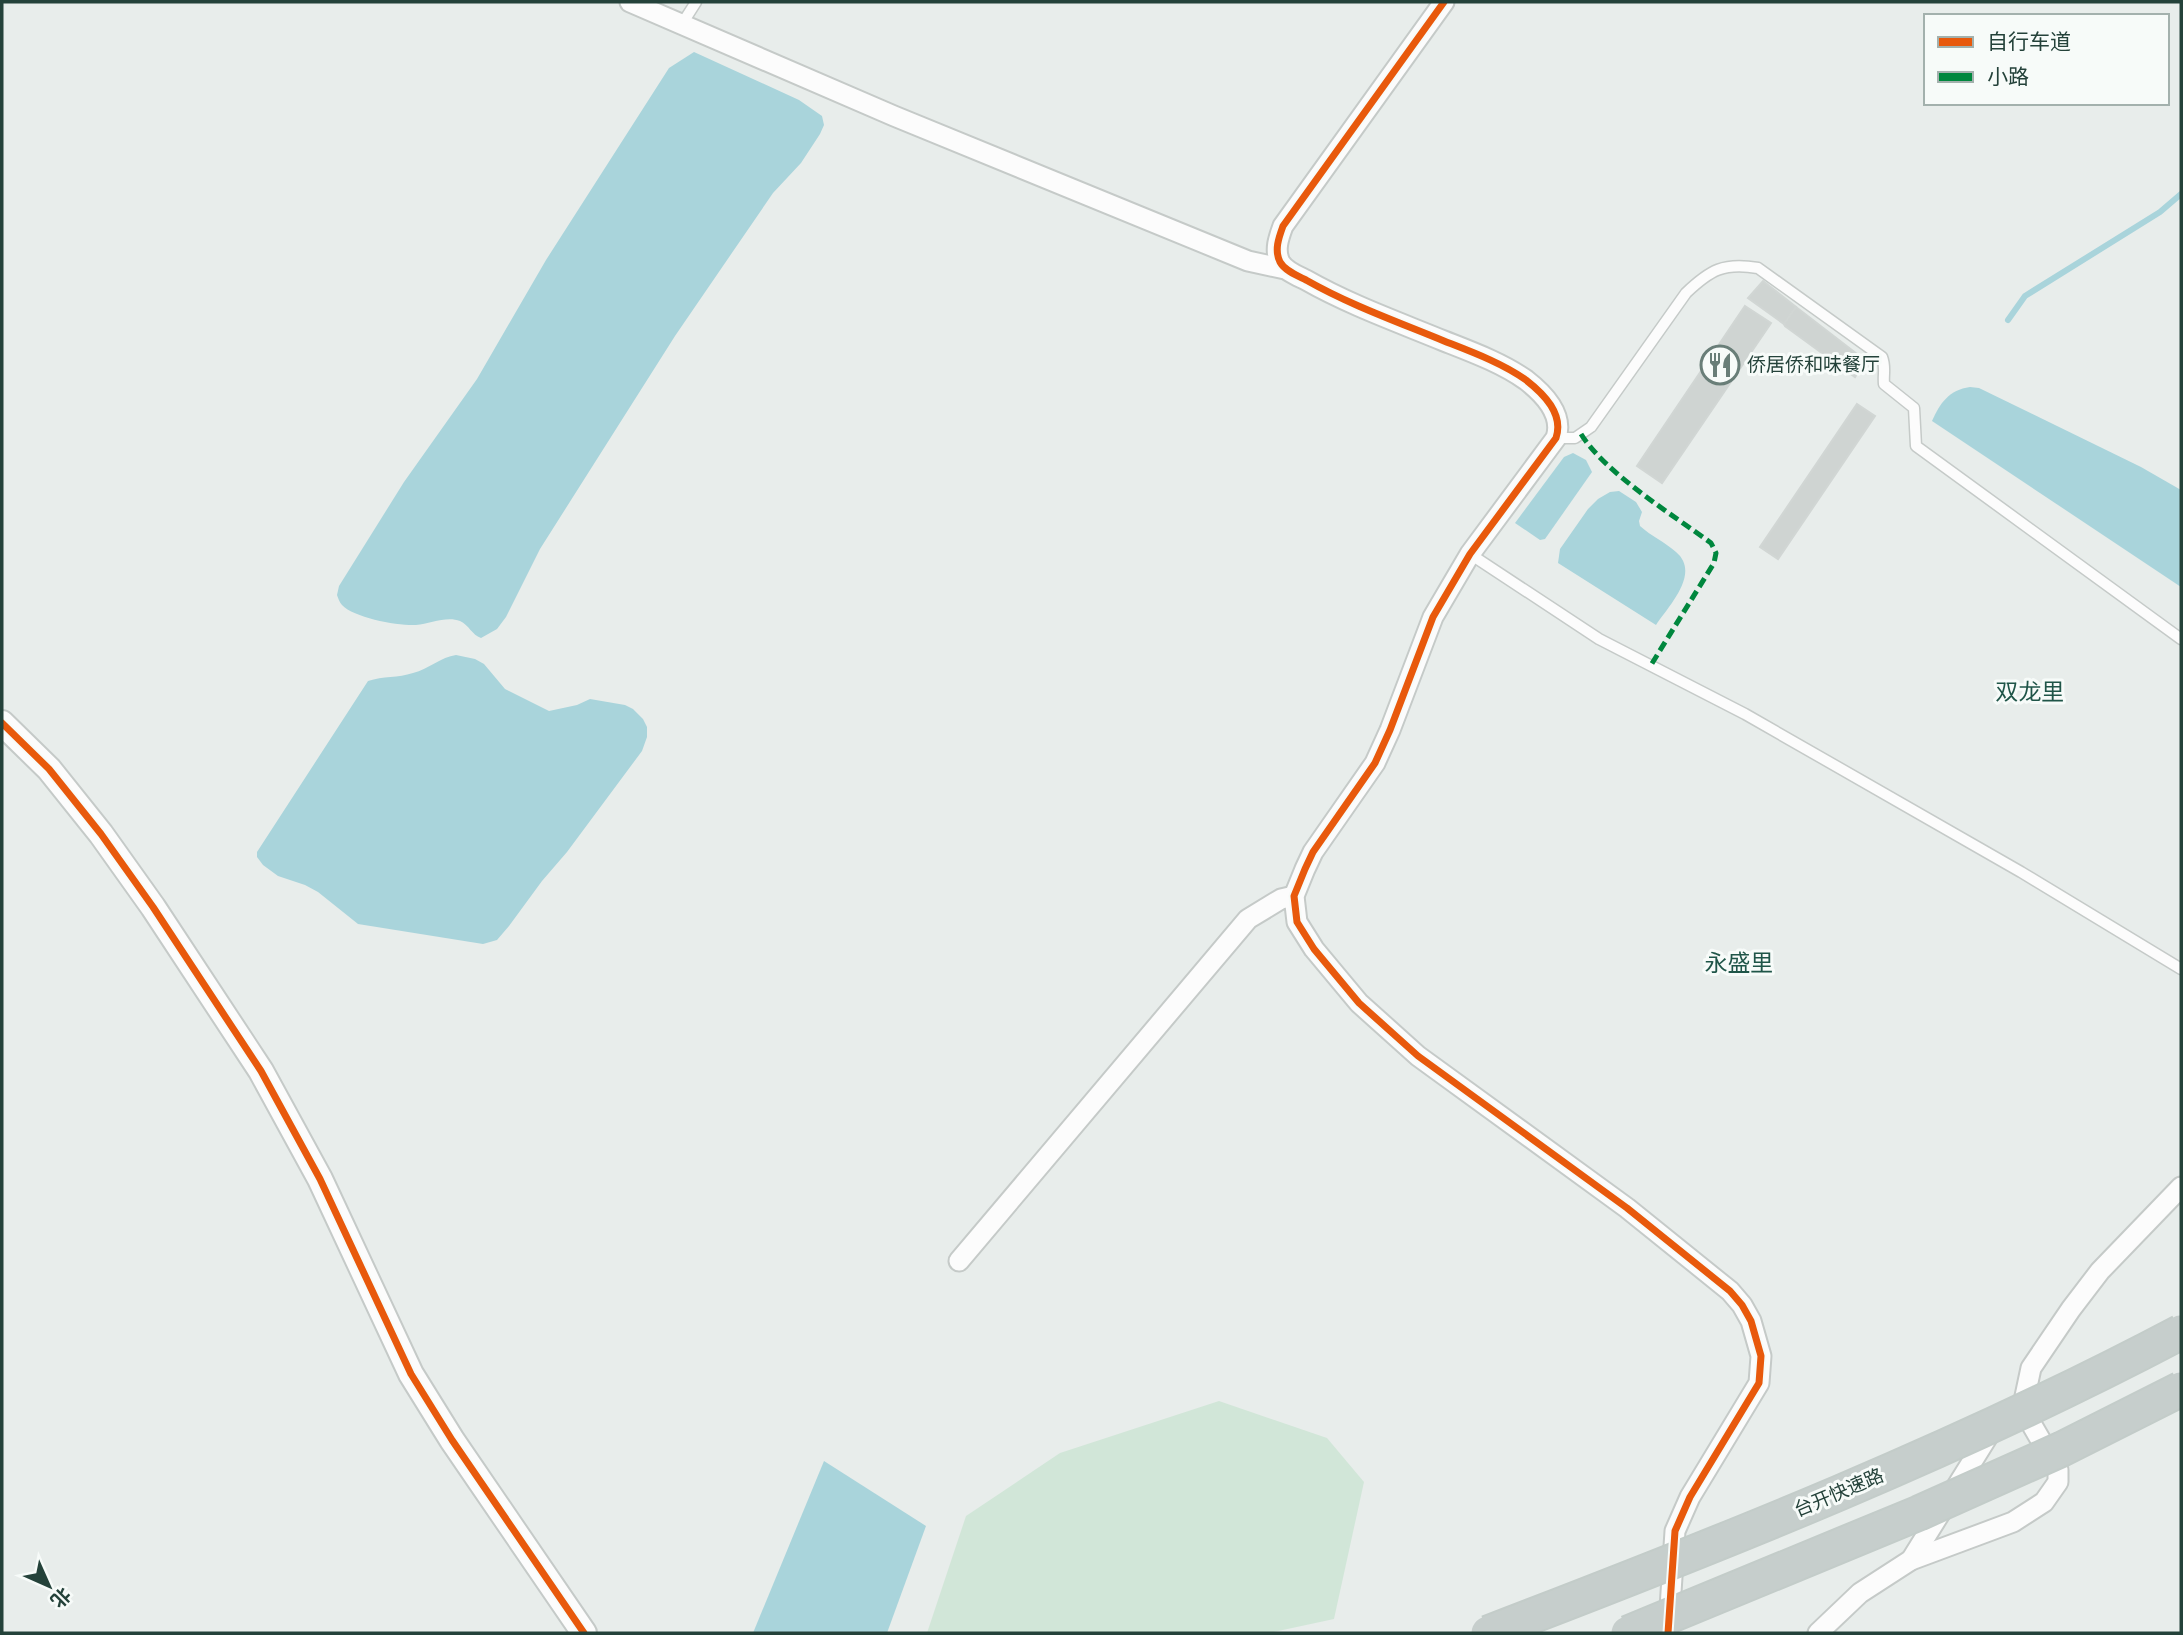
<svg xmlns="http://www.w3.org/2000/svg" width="2183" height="1635" font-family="Signika,'Noto Sans SC',sans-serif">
<rect width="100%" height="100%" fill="#e8edeb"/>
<!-- green -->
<path fill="#d1e6d8" d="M1219,1401L1327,1438L1364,1482L1334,1619L1269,1633H927L966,1516L1060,1453Z"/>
<!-- water -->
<g fill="#a9d4db">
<path d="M694,52L799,100L822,116L824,125L820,134L801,163L773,193L675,336L540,549L506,617L497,629L481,638C472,635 469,625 460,621C446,616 430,624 416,625C399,626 354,618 342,605C340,603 338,598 337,595L339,586L404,482L477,379L546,260L669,68Z"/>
<path d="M1970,387L1979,388L2141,467L2181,490V587L1932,421C1940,403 1949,390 1970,387Z"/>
<path d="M1573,453L1586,460L1592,472L1545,539L1540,540L1515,523L1564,457Z"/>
<path d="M1619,491L1636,502L1642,512L1639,521L1640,526C1651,536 1665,542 1676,552C1701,573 1669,606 1656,625L1558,563L1560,549L1588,509L1598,499L1610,492Z"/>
<path d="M456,655L475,659L484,664L505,689L549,711L577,705L590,699L625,705L633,709L643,719L647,727V737L642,751L567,852L542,881L509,926L497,940L483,944L358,924L318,892L305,885L278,876L263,865L257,857V852L368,681C383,676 398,678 413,673C429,669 441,657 456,655Z"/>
<path d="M824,1461L926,1526L887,1633H753Z"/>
</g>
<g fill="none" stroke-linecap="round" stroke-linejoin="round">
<!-- stream -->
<path stroke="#a9d4db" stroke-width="6" d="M2008,320L2025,296L2160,212L2181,194"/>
</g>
<!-- building -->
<g fill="#cfd4d2" stroke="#d1d6d4" stroke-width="2">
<path d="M1763,281L1796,307L1784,324L1748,298Z"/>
<path d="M1745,306L1771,323L1662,483L1637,466Z"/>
<path d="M1796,307L1866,361L1855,377L1785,326L1784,324Z"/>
<path d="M1857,404L1875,416L1778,559L1760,547Z"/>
</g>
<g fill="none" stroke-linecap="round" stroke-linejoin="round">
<defs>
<g id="service">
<path d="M682,24L696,2"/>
<path d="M1556,438H1575L1591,427L1686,293C1710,270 1724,262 1758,268L1882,357C1886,367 1883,374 1884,384L1914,408L1916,446L2181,639"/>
<path d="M1470,554L1599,639L1745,714L2021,872L2181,969"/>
</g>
<g id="minor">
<path d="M630,2L894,116L1248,261L1285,269"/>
<path d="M1444,2L1283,226C1279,237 1274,250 1280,262C1285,271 1298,276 1306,280C1350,305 1398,322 1444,341C1472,352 1502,363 1526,380C1544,394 1564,414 1556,438L1470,554L1433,617L1390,730L1375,763L1313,852L1305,869L1294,896L1297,922L1314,949L1359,1003L1418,1056L1627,1208L1730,1291L1742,1305L1751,1321L1761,1356L1759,1383L1690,1497L1675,1531L1669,1623"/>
<path d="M959,1261L1248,919L1281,899L1294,896"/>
<path d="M1911,1560L1993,1428"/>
<path d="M1818,1633L1860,1593L1911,1560L2013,1522L2044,1502L2058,1482V1470L2025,1413L2024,1401L2031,1368L2071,1309L2100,1271L2181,1187"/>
</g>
<path id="tertiary" d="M2,723L49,769L101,834L153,907L261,1071L320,1179L411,1374L452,1440L584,1633"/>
</defs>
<!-- service casing -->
<use href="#service" stroke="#c5cac8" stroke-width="13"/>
<!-- minor casing -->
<use href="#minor" stroke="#c5cac8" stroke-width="23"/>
<!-- tertiary casing -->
<use href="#tertiary" stroke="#c5cac8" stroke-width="28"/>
<!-- service -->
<use href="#service" stroke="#fcfcfc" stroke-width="10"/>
<!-- minor -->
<use href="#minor" stroke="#fcfcfc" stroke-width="19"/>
<!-- tertiary -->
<use href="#tertiary" stroke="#fcfcfc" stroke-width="24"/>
<defs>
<g id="trunk-bridge">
<path d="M1488,1633C1723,1543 1958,1450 2181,1332"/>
<path d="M1628,1633L1919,1513L2062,1449L2181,1389"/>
</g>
</defs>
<!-- trunk-bridge casing -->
<use href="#trunk-bridge" stroke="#c3ccc9" stroke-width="37" stroke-linecap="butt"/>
<!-- trunk-bridge -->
<use href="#trunk-bridge" stroke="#c6cecc" stroke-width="33"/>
<!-- quiet -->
<path stroke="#00873e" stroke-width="5" stroke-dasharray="10 5" stroke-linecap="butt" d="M1581,434C1605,473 1673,515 1711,543L1716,553L1714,563L1651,665"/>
<defs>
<g id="cycleway">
<path d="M1444,2L1283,226C1279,237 1274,250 1280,262C1285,271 1298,276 1306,280C1350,305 1398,322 1444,341C1472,352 1502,363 1526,380C1544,394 1564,414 1556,438L1470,554L1433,617L1390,730L1375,763L1313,852L1305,869L1294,896L1297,922L1314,949L1359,1003L1418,1056L1627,1208L1730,1291L1742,1305L1751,1321L1761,1356L1759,1383L1690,1497L1675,1531L1668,1633"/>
<path d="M2,723L49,769L101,834L153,907L261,1071L320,1179L411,1374L452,1440L584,1633"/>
</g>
</defs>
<!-- cycleway casing -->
<use href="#cycleway" stroke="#f7fbf9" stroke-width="11"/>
<!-- cycleway -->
<use href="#cycleway" stroke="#e8590c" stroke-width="7"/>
</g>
<!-- icons -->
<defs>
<symbol id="restaurant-ring" viewBox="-11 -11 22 22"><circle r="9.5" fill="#f7fbf9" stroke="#697e78" stroke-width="1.5"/><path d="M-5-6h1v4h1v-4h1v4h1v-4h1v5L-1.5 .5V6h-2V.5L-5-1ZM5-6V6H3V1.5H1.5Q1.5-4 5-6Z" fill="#697e78"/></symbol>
</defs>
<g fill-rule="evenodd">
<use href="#restaurant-ring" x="1698" y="343" width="44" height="44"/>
</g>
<g text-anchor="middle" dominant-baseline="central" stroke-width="6" stroke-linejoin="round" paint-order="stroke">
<!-- poi labels -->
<g font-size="19" fill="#24423a" stroke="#f7fbf9" text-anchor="start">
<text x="1747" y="365">侨居侨和味餐厅</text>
</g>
<!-- street labels -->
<g font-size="19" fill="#24423a" stroke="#f7fbf9">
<text transform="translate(1839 1493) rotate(-23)">台开快速路</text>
</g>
<!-- quarter labels -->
<g font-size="23" fill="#1f5548" stroke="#f7fbf9">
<text x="2030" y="692">双龙里</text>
<text x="1739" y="963">永盛里</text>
</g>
</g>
<!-- border -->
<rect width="2183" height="1635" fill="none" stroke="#24423a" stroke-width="7"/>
<!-- legend -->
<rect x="1924" y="14" width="245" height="91" fill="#f7fbf9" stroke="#a3b1ad" stroke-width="2"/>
<rect x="1938" y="37" width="35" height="10" fill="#e8590c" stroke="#a3b1ad" stroke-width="2"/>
<text x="1987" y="49" font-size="21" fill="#24423a">自行车道</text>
<rect x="1938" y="72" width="35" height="10" fill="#00873e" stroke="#a3b1ad" stroke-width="2"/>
<text x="1987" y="84" font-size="21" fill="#24423a">小路</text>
<!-- north arrow -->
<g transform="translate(49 1586) rotate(135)" stroke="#f7fbf9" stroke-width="5" paint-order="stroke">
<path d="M0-5L12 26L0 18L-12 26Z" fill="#24423a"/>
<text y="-10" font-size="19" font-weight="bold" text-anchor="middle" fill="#24423a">北</text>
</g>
</svg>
